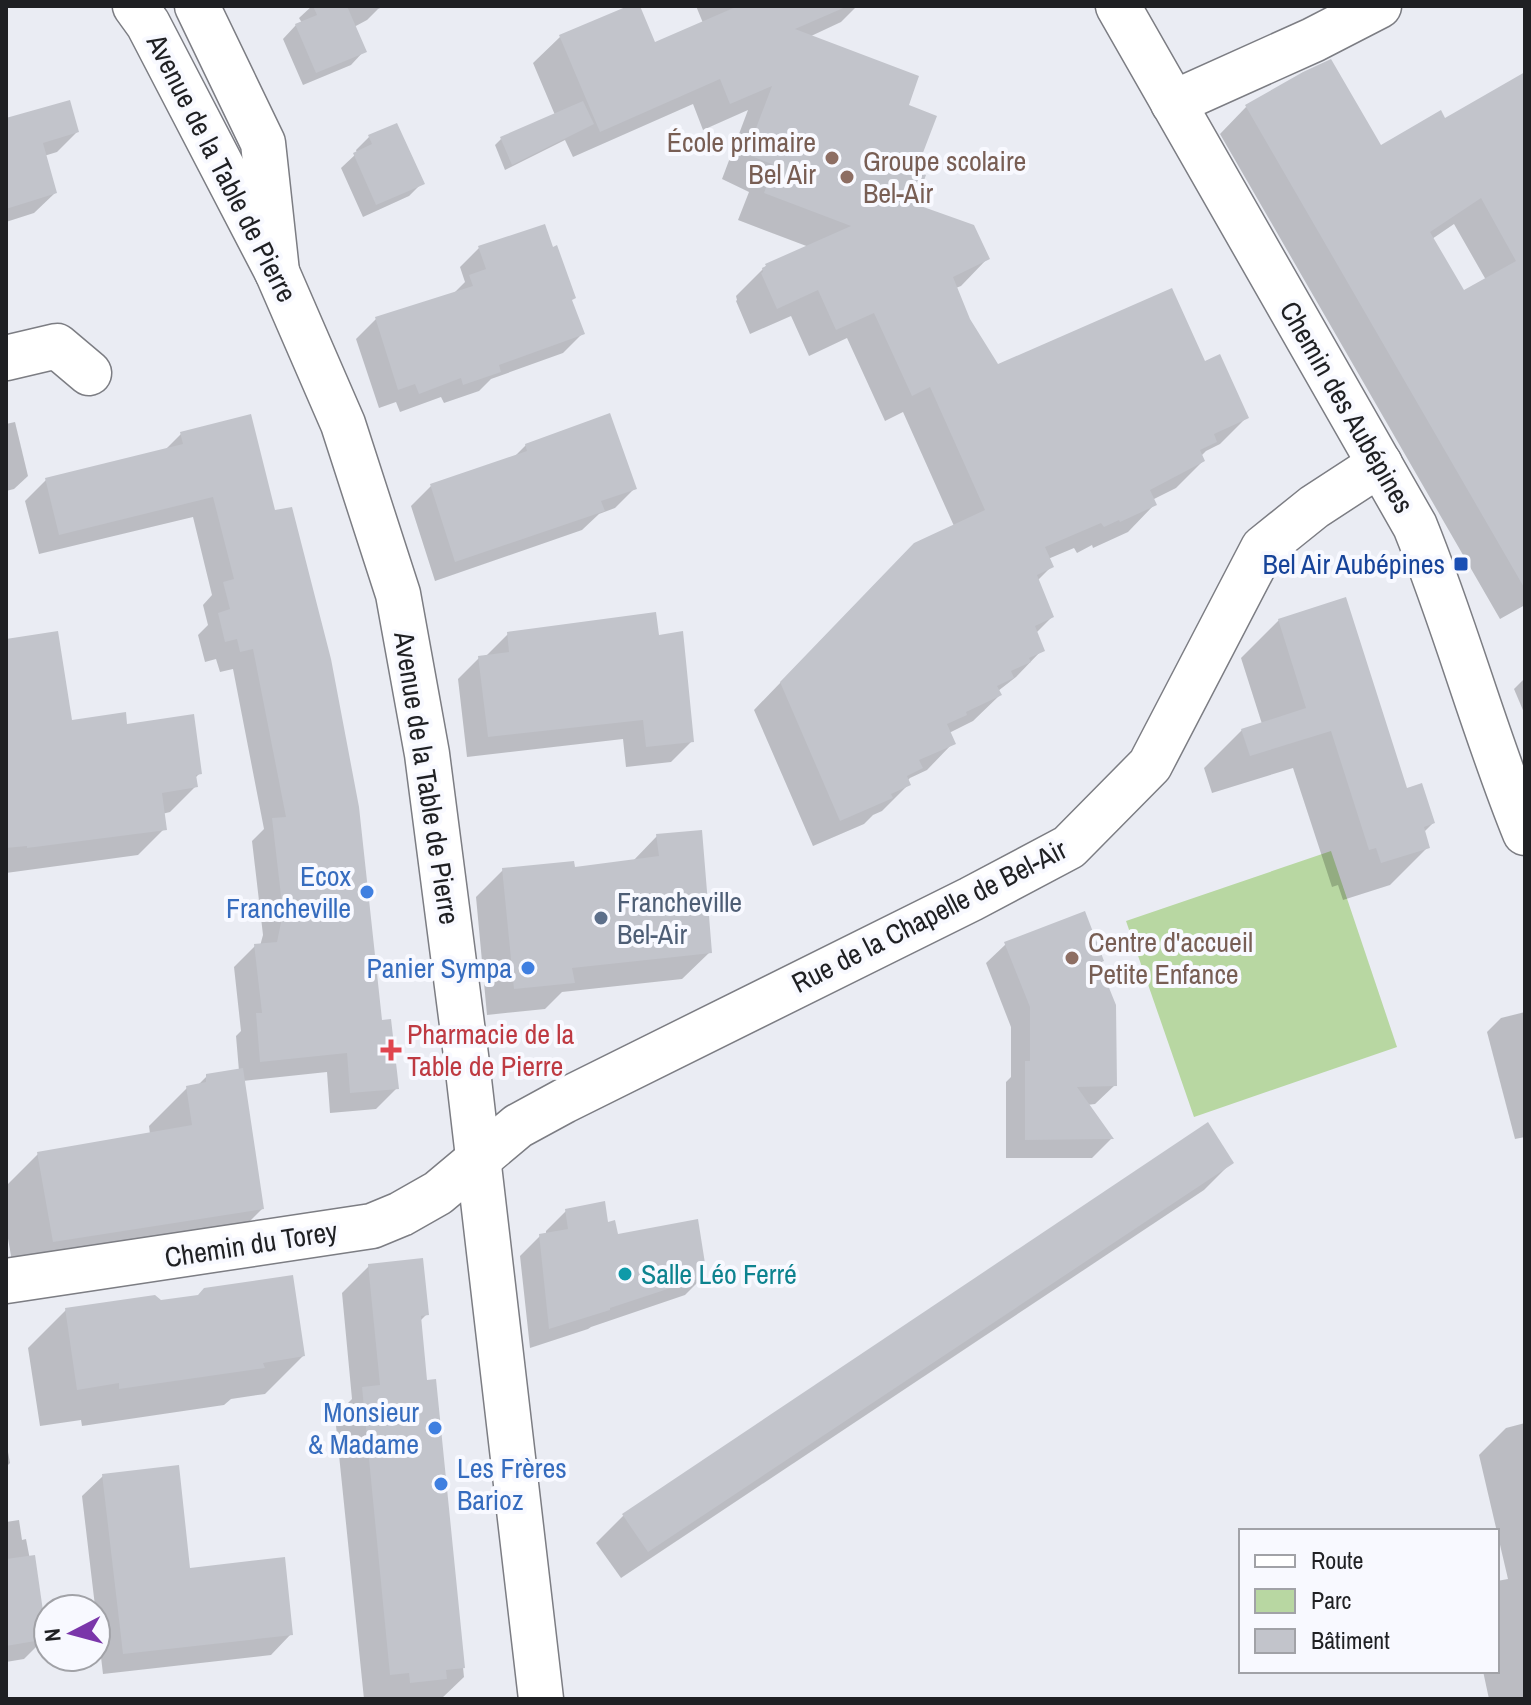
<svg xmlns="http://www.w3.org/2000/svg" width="1531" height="1705" font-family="'Archivo Narrow',sans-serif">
<rect width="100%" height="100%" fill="#eaecf3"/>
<!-- green -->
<path fill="#b8d7a2" d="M1331,851L1397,1047L1194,1117L1126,921Z"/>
<!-- shadow -->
<g fill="#0003" fill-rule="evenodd">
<path d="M312,6H385L378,9L367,20L354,27L364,51L351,65L303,85L283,39L296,25L302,23L299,18Z"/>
<path d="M633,6H638L654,44L703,23L696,6H857L841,22L809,37L907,106L914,173L912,205L987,259L961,286L956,288L969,319L998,367L1204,363L1247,417L1220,444L1206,451L1201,456L1203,461L1176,488L1152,500L1154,505L1128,532L1093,548L1092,545L1077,553L1074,548L1048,559L1051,567L1037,581L1052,617L1036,633L1042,650L1016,677L998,691L1000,695L973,721L949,733L953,743L927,770L910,778L907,781L908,785L882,811L873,815L864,824L813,846L754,710L887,572L954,526L903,412L885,421L847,338L809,356L791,316L750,334L736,301L737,300L736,296L766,266L809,247L738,220L749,192L722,179L748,110L703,130L693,104L573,157L565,140L505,170L495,145L501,139L555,115L533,63L560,37Z"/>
<path d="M1525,93V605L1500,619L1220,134L1246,107L1380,148L1444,121ZM1454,224L1486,280L1463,293L1432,239Z"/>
<path d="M6,120L77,132L57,152L44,156L55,193L34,213L6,222Z"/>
<path d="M396,126L422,183L409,196L363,217L341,168L357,153L356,150L369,137Z"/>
<path d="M479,248L570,301L582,334L563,353L491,379L479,391L444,403L441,397L400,412L396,402L379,408L356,339L376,319L453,294L465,282L460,267Z"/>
<path d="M250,417L380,1022L397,1088L376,1109L330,1113L327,1072L243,1081L262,1209L224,1247L15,1279L6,1227V1186L38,1154L150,1134L149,1126L187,1088L197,1086L207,1076L239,1071L236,1036L241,1031L234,967L255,946H260L263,935L252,841L264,829L233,669L220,672L216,659L205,662L198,635L208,625L203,605L212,595L193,517L39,554L25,501L46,480L164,451L181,434Z"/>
<path d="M15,422L28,476L14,489L6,491V424Z"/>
<path d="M526,445L635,488L615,508L599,514L582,530L435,581L411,506L431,486L514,457Z"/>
<path d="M1279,620L1406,791L1433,823L1423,833L1428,847L1390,885L1343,900L1338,885L1332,887L1293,768L1212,793L1204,768L1242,730L1262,724L1241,658Z"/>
<path d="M508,634L657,637L692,741L671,762L626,767L623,739L467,757L458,679L479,658L487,655Z"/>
<path d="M6,641L70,723L125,726L200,773L195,778L196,786L170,812L162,814L164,829L138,855L6,873Z"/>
<path d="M1525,678V715L1514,689Z"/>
<path d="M657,836L710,952L682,979L562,992L545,1009L487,1015L476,897L503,870L573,869L632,862Z"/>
<path d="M1006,944L1102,960L1098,964L1115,1085L1095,1104L1087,1105L1111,1139L1092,1158H1006V1082L1011,1077V1027L986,963Z"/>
<path d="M1525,1012V1137L1515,1139L1487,1032L1501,1018Z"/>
<path d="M1208,1125L1231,1163L1204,1190L621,1578L596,1543L623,1516Z"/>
<path d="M566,1211L607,1224L616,1237L705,1275L685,1295L591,1327L588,1329L530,1348L520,1256L540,1236L546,1235V1231Z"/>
<path d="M369,1266L427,1314L419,1322L426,1382L434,1381L464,1677L441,1699H364L335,1416L352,1399L342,1293Z"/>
<path d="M161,1303L303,1356L265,1394L231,1399L224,1405L82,1426L81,1420L40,1426L28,1348L66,1310Z"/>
<path d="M1525,1423V1699H1489L1483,1671H1497V1581L1508,1579L1479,1455L1506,1428Z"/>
<path d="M6,1441L10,1463L6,1467Z"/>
<path d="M103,1476L189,1570L291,1634L271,1655L103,1674L82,1496Z"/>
<path d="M19,1520L22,1540L26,1539L45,1638L24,1659L6,1662V1522Z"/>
</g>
<!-- building -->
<g fill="#c2c4cb" fill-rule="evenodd">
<path d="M313,6H347L367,52L316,73L295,24L317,15Z"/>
<path d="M628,6H640L655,42L738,6H848L795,29L919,76L909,105L937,116L916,171L926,175L915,204L974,225L990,259L953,277L970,319L998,364L1172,288L1205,361L1220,354L1249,418L1214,434L1217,442L1200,450L1205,461L1150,490L1157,505L1120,522L1119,520L1104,527L1101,523L1045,547L1054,567L1037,575L1054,617L1035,626L1045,651L1029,658L1031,662L1011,671L1014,678L997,686L1002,695L966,712L967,715L947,724L956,744L919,760L923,768L907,776L911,785L891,794L893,798L840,821L780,682L914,543L985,510L930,387L912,396L874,313L836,330L818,290L777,309L761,273L763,272L762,268L766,266L765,264L851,226L764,193L774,165L751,156L752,154L747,152L772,86L730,104L720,79L600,132L559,35Z"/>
<path d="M1331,59L1381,145L1441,110L1445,118L1525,72V589L1245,105L1303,72ZM1481,198L1516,261L1464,290L1430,232Z"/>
<path d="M70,100L79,132L43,143L57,193L6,209V118Z"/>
<path d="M583,101L594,124L512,165L500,137Z"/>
<path d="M397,123L425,184L376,205L353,153L372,144L368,135Z"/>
<path d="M545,224L553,247L557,245L576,298L572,300L585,334L499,365L501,372L463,385L461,378L419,394L415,384L398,390L375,317L473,286L469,275L486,269L478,246Z"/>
<path d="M610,413L637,489L601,501L605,511L455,562L430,484L527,451L525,444Z"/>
<path d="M251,414L275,510L292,507L331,659L359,807L382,1020L391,1019L399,1089L350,1093L347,1053L260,1062L256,1013H262L254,944L277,942L283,913L272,818L286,817L253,649L240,652L237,639L225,642L218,613L230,609L223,582L234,579L213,497L59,535L45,478L183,444L180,432Z"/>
<path d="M1346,597L1407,788L1422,783L1435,823L1424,827L1430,848L1381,863L1376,848L1369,850L1331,731L1250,756L1241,729L1306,708L1278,619Z"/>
<path d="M656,612L659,635L683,631L694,742L646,747L643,720L488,737L478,656L509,652L507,632Z"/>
<path d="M58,631L72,720L126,712L127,724L194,714L202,774L196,775L198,787L162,793L167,830L27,848V846L6,848V639Z"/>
<path d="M702,830L712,953L572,968L575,983L514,989L502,868L574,861L575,867L659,856L656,834Z"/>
<path d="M1085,911L1104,961L1099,963L1116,1005L1117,1086L1077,1087L1114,1139L1025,1140V1061H1030V1007L1004,942Z"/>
<path d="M243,1068L264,1209L53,1242L37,1152L192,1125L186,1086L206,1082V1074Z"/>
<path d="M1208,1122L1234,1163L648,1552L622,1514Z"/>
<path d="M605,1201L608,1222L615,1220L618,1234L698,1219L707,1276L610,1308V1310L549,1329L539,1234L568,1229L565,1209Z"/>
<path d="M423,1258L429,1315L421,1316L427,1380L436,1379L465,1668L446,1670L447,1679L410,1683L409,1673L390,1675L362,1387L380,1385L368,1264Z"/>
<path d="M293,1275L305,1356L263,1363L265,1368L119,1389V1383L77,1390L65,1308L155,1295L161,1300L198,1295L204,1288Z"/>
<path d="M179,1465L190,1568L285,1557L293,1635L123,1654L102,1474Z"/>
<path d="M35,1555L47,1639L6,1646V1559Z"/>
</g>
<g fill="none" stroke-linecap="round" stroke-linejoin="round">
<defs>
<g id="minor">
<path d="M197,6L263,143L277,272"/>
<path d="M1118,6L1415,526C1456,627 1484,732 1525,833"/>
<path d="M1173,103L1313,40L1379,6"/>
<path d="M6,358L57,346L89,373"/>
<path d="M6,1281L372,1226L401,1214L438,1193L518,1126L564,1101L971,899L1069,847L1150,765L1263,548L1314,507L1380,464"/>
</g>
<path id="secondary" d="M135,6L148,24L277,272L343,424L398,594L427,754L468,1071L541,1699"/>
</defs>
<!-- minor casing -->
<use href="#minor" stroke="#7c7d83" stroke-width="47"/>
<!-- secondary casing -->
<use href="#secondary" stroke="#7c7d83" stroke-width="47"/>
<!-- minor -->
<use href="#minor" stroke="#fff" stroke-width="44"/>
<!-- secondary -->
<use href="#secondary" stroke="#fff" stroke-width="44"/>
</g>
<!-- markers -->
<g fill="#8d6e63" stroke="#f8f9ff" stroke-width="3">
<circle cx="832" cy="158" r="8"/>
<circle cx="847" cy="177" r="8"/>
<circle cx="1072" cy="958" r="8"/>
</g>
<rect fill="#1a4fb4" stroke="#f8f9ff" stroke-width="3" x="1453" y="556" width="16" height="16" rx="4"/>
<g fill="#3f7fe0" stroke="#f8f9ff" stroke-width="3">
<circle cx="367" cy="892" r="8"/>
<circle cx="528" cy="968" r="8"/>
<circle cx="435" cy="1428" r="8"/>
<circle cx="441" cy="1484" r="8"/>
</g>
<circle fill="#5c6f8a" stroke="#f8f9ff" stroke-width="3" cx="601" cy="918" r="8"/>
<path fill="#e0444e" stroke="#f8f9ff" stroke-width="3" d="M387 1038h8v8h8v8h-8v8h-8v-8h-8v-8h8z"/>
<circle fill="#0f9aa8" stroke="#f8f9ff" stroke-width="3" cx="625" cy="1274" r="8"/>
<g text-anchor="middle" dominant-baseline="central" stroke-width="8" stroke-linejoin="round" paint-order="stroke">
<!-- education labels -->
<g font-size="28" fill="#785e54" stroke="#f8f9ff" text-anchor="start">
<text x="816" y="142" text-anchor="end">École primaire<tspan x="816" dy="32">Bel Air</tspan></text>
<text x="863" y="161">Groupe scolaire<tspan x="863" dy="32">Bel-Air</tspan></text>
<text x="1088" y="942">Centre d'accueil<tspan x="1088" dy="32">Petite Enfance</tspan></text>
</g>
<!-- street labels -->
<g font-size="28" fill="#1f2023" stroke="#f8f9ff">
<text transform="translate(222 168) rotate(63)">Avenue de la Table de Pierre</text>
<text transform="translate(1347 407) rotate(60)">Chemin des Aubépines</text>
<text transform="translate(427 778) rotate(81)">Avenue de la Table de Pierre</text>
<text transform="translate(929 916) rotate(-27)">Rue de la Chapelle de Bel-Air</text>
<text transform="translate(251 1244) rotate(-9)">Chemin du Torey</text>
</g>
<!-- transit labels -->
<g font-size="28" fill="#164399" stroke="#f8f9ff" text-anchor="end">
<text x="1445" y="564">Bel Air Aubépines</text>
</g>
<!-- shop labels -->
<g font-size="28" fill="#366cbe" stroke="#f8f9ff" text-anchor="end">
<text x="351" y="876">Ecox<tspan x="351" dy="32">Francheville</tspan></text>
<text x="512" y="968">Panier Sympa</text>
<text x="419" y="1412">Monsieur<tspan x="419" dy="32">&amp; Madame</tspan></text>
<text x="457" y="1468" text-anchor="start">Les Frères<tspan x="457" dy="32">Barioz</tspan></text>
</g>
<!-- service labels -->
<g font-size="28" fill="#4e5e75" stroke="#f8f9ff" text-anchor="start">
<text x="617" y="902">Francheville<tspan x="617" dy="32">Bel-Air</tspan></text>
</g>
<!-- health labels -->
<g font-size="28" fill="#be3a42" stroke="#f8f9ff" text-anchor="start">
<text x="407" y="1034">Pharmacie de la<tspan x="407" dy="32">Table de Pierre</tspan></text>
</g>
<!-- culture labels -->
<g font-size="28" fill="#0d838f" stroke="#f8f9ff" text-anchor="start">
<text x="641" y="1274">Salle Léo Ferré</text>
</g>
</g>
<!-- border -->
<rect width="1531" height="1705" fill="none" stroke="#1f2023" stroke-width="16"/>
<!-- legend -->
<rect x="1239" y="1529" width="260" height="144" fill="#f8f9ff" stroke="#a1a2a7" stroke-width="2"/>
<rect x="1255" y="1555" width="40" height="12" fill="#ffffff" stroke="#a1a2a7" stroke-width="2"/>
<text x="1311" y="1569" font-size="24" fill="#1f2023">Route</text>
<rect x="1255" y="1589" width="40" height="24" fill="#b8d7a2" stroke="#a1a2a7" stroke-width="2"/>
<text x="1311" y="1609" font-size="24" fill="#1f2023">Parc</text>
<rect x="1255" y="1629" width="40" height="24" fill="#c2c4cb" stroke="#a1a2a7" stroke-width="2"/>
<text x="1311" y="1649" font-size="24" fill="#1f2023">Bâtiment</text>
<!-- north arrow -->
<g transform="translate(72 1633) rotate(264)"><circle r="38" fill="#f8f9ff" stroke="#a1a2a7" stroke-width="2"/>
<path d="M0-6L14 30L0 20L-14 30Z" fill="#7a36aa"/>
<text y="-12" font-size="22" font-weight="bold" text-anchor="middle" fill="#1f2023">N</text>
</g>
</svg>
